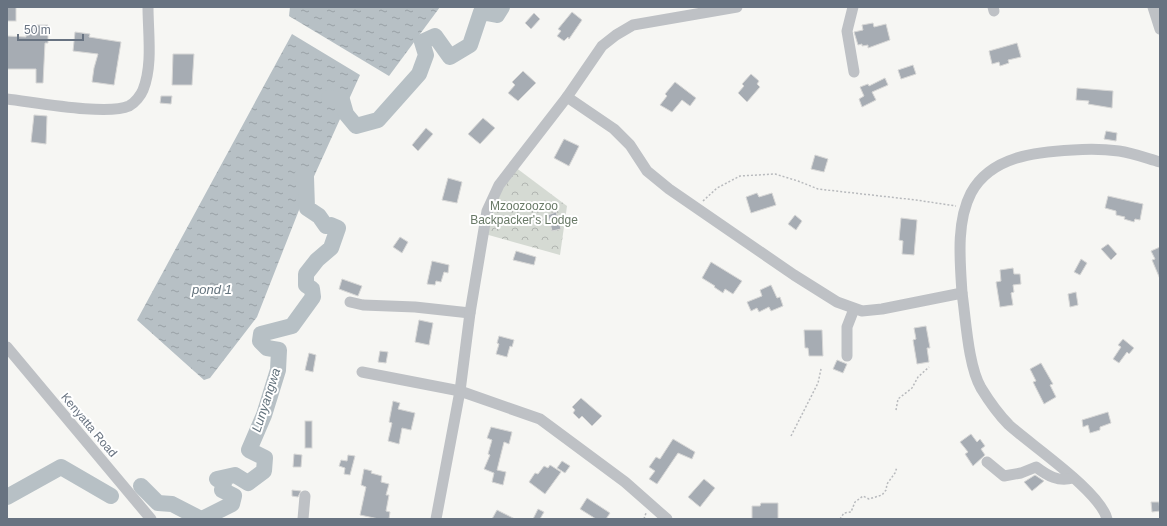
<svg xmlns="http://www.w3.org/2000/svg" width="1167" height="526" font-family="Arial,sans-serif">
<defs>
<pattern id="park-crowns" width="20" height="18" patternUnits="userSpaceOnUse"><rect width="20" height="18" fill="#d5dad3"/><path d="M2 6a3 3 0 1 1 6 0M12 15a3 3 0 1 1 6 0" fill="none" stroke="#b1b5b1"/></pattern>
<pattern id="water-ripples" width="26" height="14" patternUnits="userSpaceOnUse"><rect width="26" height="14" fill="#b7c0c5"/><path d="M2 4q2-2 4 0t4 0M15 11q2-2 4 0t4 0" fill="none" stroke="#99a0a5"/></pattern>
</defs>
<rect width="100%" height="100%" fill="#f6f6f3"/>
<!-- park -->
<path fill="url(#park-crowns)" d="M515,167L567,206L560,255L485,234L487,215Z"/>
<!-- water -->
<g fill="url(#water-ripples)">
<path d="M290,7H440L389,76L289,16Z"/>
<path d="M292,34L360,75L301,205L257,317L210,378L204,380L137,320Z"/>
</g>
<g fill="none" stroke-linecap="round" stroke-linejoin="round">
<!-- river -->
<g stroke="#b7c0c5" stroke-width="16">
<path d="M329,98L342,100L346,114L356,126L378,120L419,74L426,55L422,42L435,36L450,57L470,45L481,12L497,15L502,7"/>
<path d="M141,486L158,503L172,504L201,519"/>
<path d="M7,497L61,467L111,496"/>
<path d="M202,519L232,504L234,496L222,490L224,483L217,479L235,475L248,483L264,471L265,458L249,450L264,415L278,370L279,350L267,348L260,341L261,334L292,326L313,297L312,289L306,285V274L317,260L331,248L338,228L331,225L326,226L319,216L307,208L306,177L302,176"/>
</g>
</g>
<!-- building -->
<g fill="#a6acb3" stroke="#d7d7d6">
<rect x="7" y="7" width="9" height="14"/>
<path d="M572,12L582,20L569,39L568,37L564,41L557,36L561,31L558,29Z"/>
<path d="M534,13L540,19L531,29L525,23Z"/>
<path d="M873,23L874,27L886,24L890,40L868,48V45L862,46V44L858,45L854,32L863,30L862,25Z"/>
<path d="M26,25H48V43H45L43,83H36V69H7V36L26,37Z"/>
<path d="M75,32L90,34L89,37L121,42L114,85L92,82L94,68L98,54L73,51Z"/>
<path d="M1017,43L1021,57L1008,60L1009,63L1000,66L999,62L992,64L989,51Z"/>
<path d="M173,54H194L192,85H172Z"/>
<path d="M913,65L916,74L901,79L898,70Z"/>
<path d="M523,71L536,83L518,101L508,93L515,85L512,82Z"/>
<path d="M751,74L759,81L757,84L760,87L747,102L738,93L744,86L742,84Z"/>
<path d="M885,78L888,85L872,92L876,100L862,107L859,99L864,96L860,87L868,84L869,86Z"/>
<path d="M675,82L696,98L690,106L682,100L672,112L660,105L667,96L665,94Z"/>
<path d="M1077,88L1113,91L1112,108L1088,104L1089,101L1076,100Z"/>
<path d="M161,96H172L171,104L160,103Z"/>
<path d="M34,115L47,116L46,144L31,142Z"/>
<path d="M483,118L495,128L480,144L468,134Z"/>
<path d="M426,128L433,134L418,151L412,145Z"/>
<path d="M1106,131L1117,133L1116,141L1104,139Z"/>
<path d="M564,139L579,146L569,166L554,158Z"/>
<path d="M815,155L828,159L824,172L811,169Z"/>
<path d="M448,178L462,182L457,203L442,200Z"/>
<path d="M757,193L759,197L772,193L776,205L751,213L746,197Z"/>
<path d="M1108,196L1143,204L1140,220L1135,219L1134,222L1124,219L1125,217L1116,215V211L1105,208Z"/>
<path d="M556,212L561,229L552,231L548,215Z"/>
<path d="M795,215L802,221L796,230L788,224Z"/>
<path d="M901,218L917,220L914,255L902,254L903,241L899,240Z"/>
<path d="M400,237L408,242L402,253L393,247Z"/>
<path d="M1108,244L1117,254L1111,260L1101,249Z"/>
<path d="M1160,247V279L1152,260L1155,259L1151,251Z"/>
<path d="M516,251L536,257L534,265L513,260Z"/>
<path d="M1081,259L1087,263L1080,275L1074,272Z"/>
<path d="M432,261L449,265L448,273L444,272L441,282L436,281L435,285L427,284Z"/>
<path d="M711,262L742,281L733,294L725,289L723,293L714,287L715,286L702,278Z"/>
<path d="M1013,268L1014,274H1020L1021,284L1013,285L1014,292L1011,293L1013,305L1000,307L996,282L1001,281L1000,270Z"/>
<path d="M342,279L362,286L358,296L339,289Z"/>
<path d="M771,285L777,298L780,297L783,306L771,311L769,307L759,312L757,308L751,311L747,302L762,296L760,290Z"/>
<path d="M1076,292L1078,305L1070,307L1068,294Z"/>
<path d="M419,320L433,323L429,345L415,342Z"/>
<path d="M926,326L930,348H927L929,362L917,364L913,340L916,339L914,328Z"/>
<path d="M804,330H822L823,356H809L808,348H805Z"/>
<path d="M499,336L514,340L512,347L510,346L507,357L496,354L499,344L497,343Z"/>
<path d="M1123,339L1134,348L1129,354L1127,352L1119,363L1113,359L1121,347L1118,345Z"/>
<path d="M380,351L388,352L386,363L378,362Z"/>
<path d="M309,353L316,355L313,372L305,370Z"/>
<path d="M837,360L847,364L843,373L833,369Z"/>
<path d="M1041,363L1053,384L1050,385L1056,397L1044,404L1033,382L1036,381L1030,369Z"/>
<path d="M581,398L602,416L592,426L582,416L579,419L573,413L575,410L572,407Z"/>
<path d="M393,401L400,403L398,409L415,413L411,430L402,428L399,444L388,441L392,423L389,422Z"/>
<path d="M1108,412L1111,423L1100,427V430L1090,433L1088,425L1083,427L1082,420Z"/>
<rect x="305" y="421" width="7" height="27"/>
<path d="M491,427L512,432L509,444L504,442L497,470L506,472L503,485L492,482L494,473L484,469L490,455L488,454L492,440L487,438Z"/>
<path d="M971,434L977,442L980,439L985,446L981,449L985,455L973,466L965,454L968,452L960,442Z"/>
<path d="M673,439L695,452L692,459L678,453L657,484L649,479L655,471L649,467L656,457L660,459Z"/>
<path d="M294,454L302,455L301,467H293Z"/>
<path d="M348,455L355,456L350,475L344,474L345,468L339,466L341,460L347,461Z"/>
<path d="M562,461L570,466L565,473L557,468Z"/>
<path d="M550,465L561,472L545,494L529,482L535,473L538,474L544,466L548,468Z"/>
<path d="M364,469L372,471L371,473L382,476L381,482L389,484L386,495H389L386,511L390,512L389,519H379L360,515L366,487L361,485Z"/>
<path d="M1035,475L1044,481L1032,491L1024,482Z"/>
<path d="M704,479L715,488L700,507L688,497Z"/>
<path d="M292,490L301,491L298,497L292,496Z"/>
<path d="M587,498L610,513L606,519H596L580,509Z"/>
<path d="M1151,502H1159L1160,511L1152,512Z"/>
<path d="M761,503H778V519H752V506H760Z"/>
<path d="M538,509L544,512L540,519H533Z"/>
<path d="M497,510L515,519H492Z"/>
</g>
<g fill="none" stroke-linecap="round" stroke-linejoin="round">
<!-- path -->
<g stroke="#b8babd" stroke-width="1.5" stroke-dasharray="2 2" stroke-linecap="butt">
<path d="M703,201L717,188L740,176L775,174L798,181L818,189L916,200L956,206"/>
<path d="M896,410L898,399L912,388L918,377L929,367"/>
<path d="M791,436L818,383L821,369"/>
<path d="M644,519L646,513"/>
<path d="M840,519L844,513L851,512L855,502L863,496L869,499L882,495L886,490L887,484L895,473L897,467"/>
</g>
<!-- minor -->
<g stroke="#bec1c5" stroke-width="11">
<path d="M853,7L847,31L854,72"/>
<path d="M993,7L994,11"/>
<path d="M1153,7L1160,29"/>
<path d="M567,97L614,129L630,145L647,171L669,189L794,275L837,302L862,311L882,309L962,293C966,320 968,365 981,388C989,401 998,414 1009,425C1032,446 1100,491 1107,519"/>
<path d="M7,99C34,102 107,116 129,106C135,103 141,95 143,90C153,65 148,33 148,7"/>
<path d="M962,293C960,261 956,222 971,193C991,156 1036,152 1073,150C1088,149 1103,149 1119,151C1133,153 1146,158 1160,162"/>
<path d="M350,302L363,305L415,307L470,313"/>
<path d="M7,347L151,519"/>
<path d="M847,356V327L854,309"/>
<path d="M362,372L460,391L540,419L625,482L667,519"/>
<path d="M987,462L1004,476L1021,473L1036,467C1048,476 1058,482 1073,478"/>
<path d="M303,519L305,496"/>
<path d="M436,519L460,391L470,313L487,211L499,185L567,97L602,46L616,35L633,25L737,7"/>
</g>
</g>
<g text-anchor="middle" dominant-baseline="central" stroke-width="4" stroke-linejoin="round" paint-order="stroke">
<!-- park labels -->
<g font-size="12" fill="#687966" stroke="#fff">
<text x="524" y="206">Mzoozoozoo<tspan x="524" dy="14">Backpacker's Lodge</tspan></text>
</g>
<!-- street labels -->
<g font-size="12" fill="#687381" stroke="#fff">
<text transform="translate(89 425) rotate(50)">Kenyatta Road</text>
</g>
<!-- water labels -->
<g font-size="13" font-style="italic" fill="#64737d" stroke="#fff">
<text x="212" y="289">pond 1</text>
<text transform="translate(266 400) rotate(-72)">Lunyangwa</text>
</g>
</g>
<!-- border -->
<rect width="1167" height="526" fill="none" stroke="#687381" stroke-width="16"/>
<!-- scale -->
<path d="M18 34v6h65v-6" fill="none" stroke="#687381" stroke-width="2"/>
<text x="24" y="34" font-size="12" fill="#687381" stroke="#ffffff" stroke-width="3" paint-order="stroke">50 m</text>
</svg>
